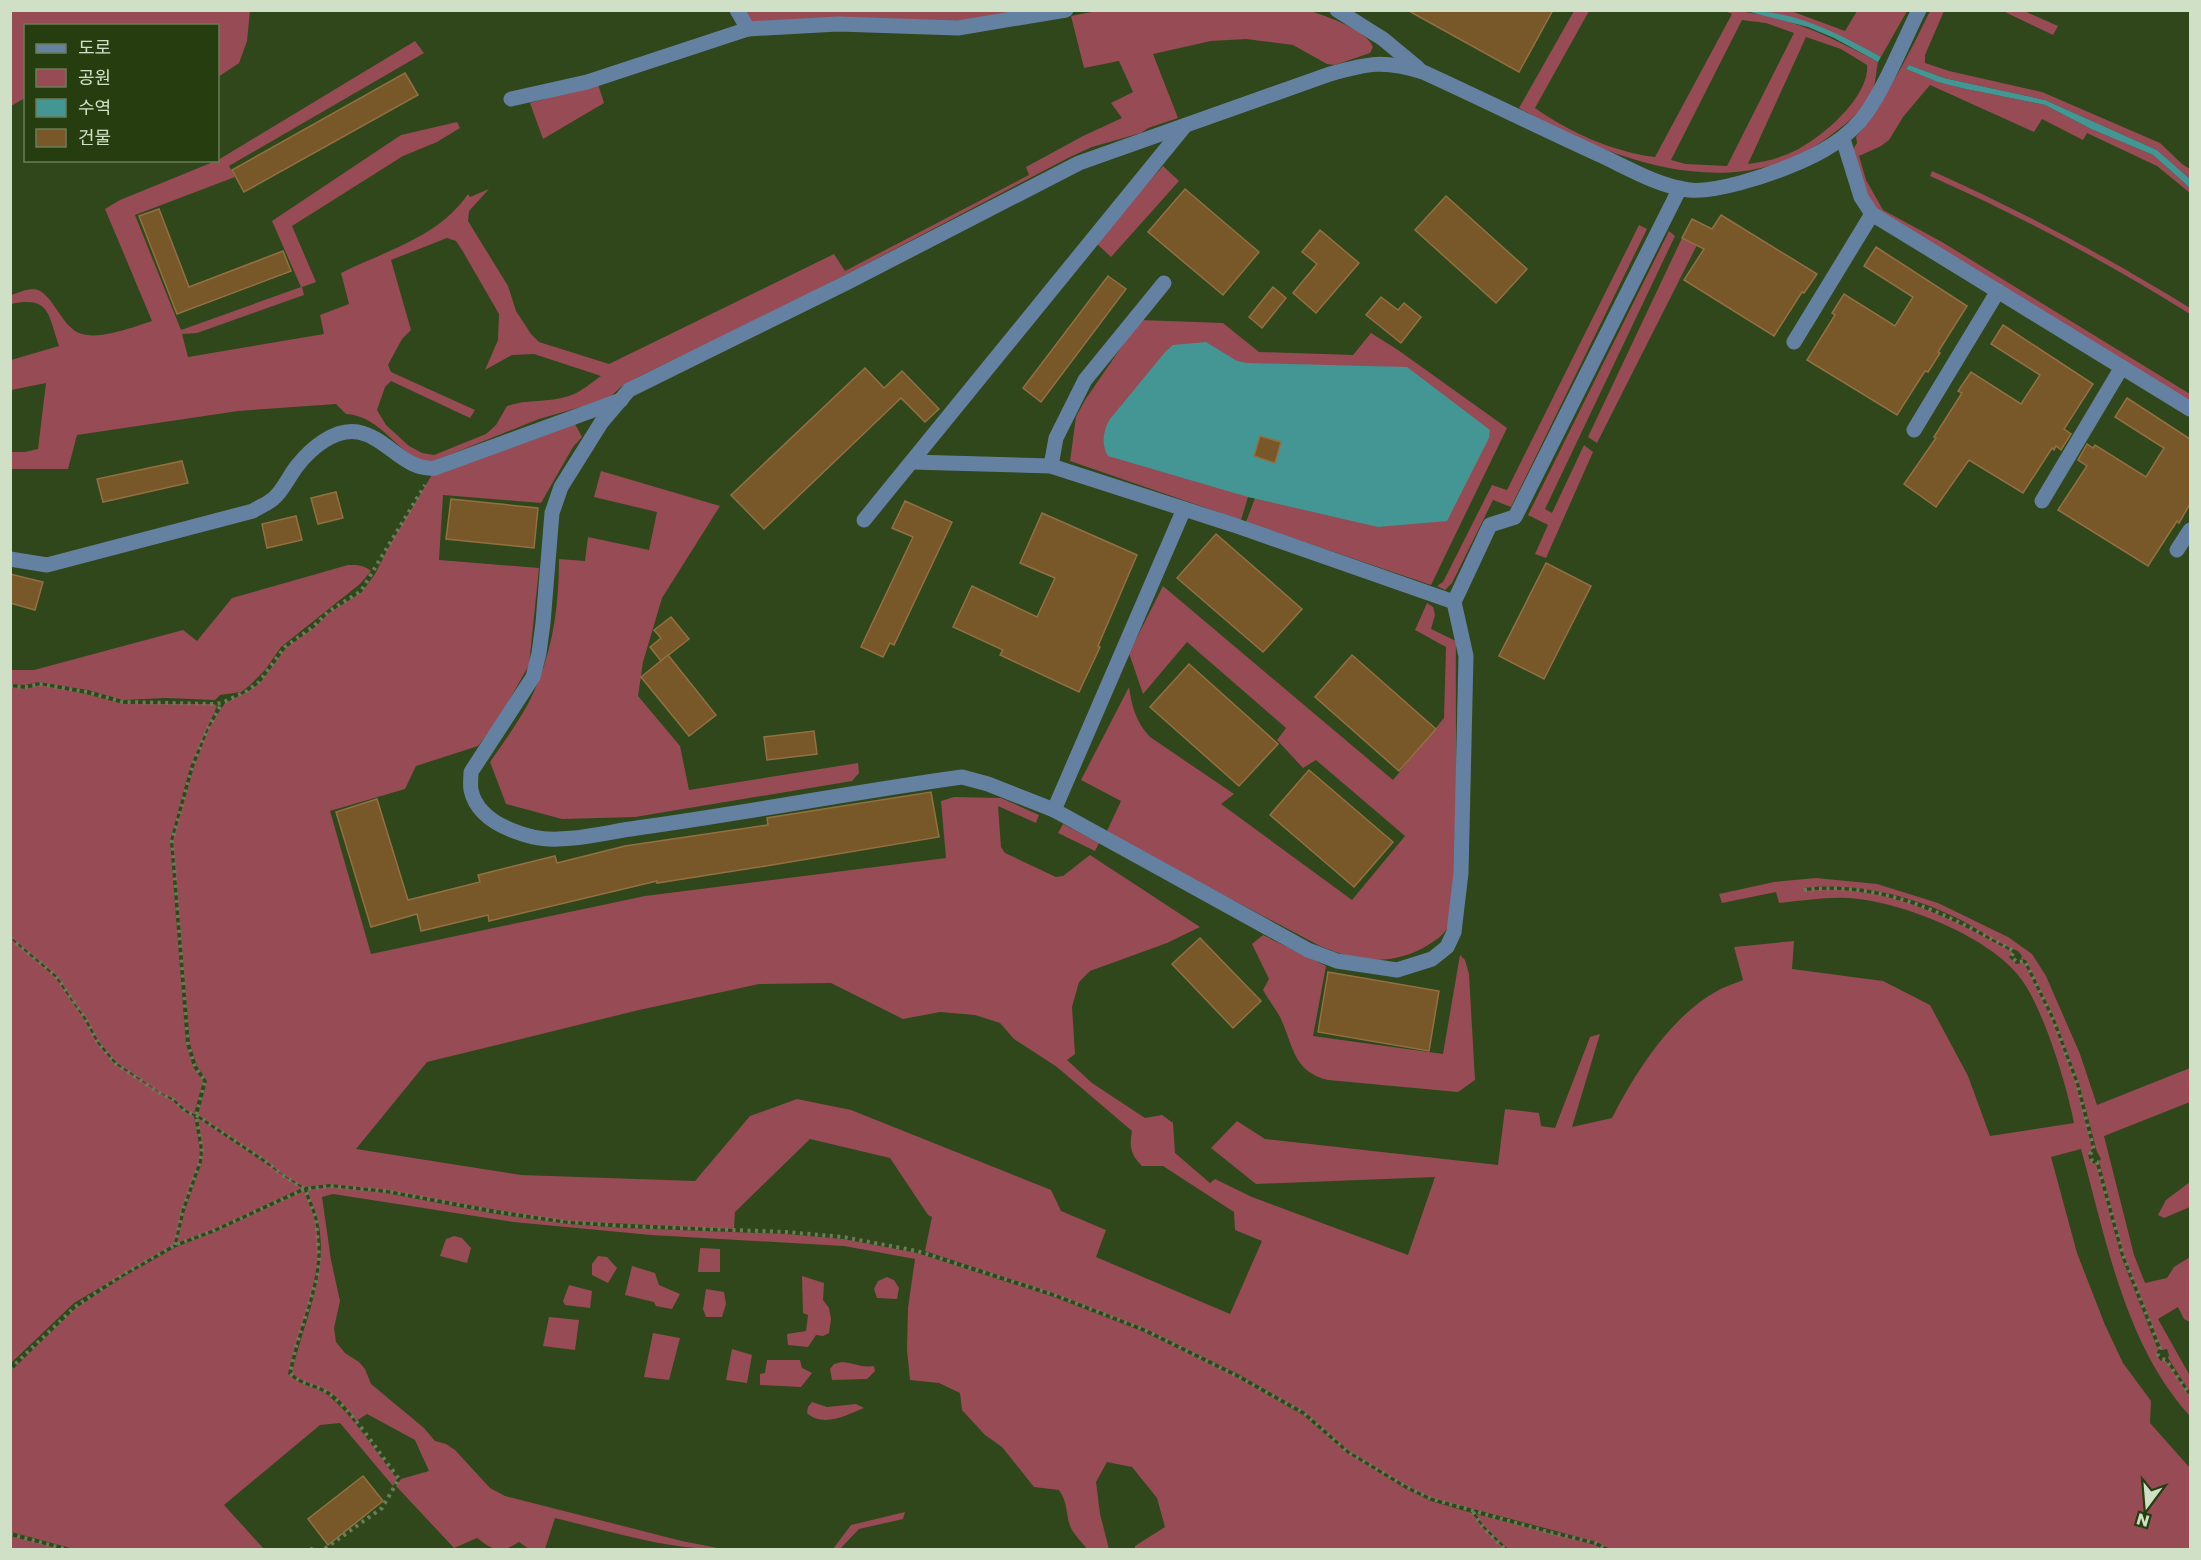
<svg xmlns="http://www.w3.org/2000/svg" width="2201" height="1560" font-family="Poppins,'Noto Sans KR',sans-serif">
<rect width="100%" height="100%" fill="#2f471a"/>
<!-- green -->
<g fill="#974b55" fill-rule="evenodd">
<path d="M11,10H250V11L247,41L239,63L218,77V26H26L25,98L11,106Z"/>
<path d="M1101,10L1310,11C1326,16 1367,30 1373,47L1370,53L1335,65L1327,64L1293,45L1246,39L1211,41L1153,54L1178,118L1148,128L1141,133L1092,147L1070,157L794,302L642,375L622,386L608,399L539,419L429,463C398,457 383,416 346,414L336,404L238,411L77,435L68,469H11V452H25L38,449L46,383L11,390V360L59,346C48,314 50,296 11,304V295C17,293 27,289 33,289C52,290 60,325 79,333C98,341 133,327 152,321L105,209L120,200L218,160L415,41L424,53L229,166L235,177L135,215L181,330L301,287L272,221L401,135L457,122L460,128L437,142L403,156L292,226L316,282L302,287L304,295L197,333L182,334L188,357L324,334L320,315L349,304L341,273C385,251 439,237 468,194L470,197L489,189L469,211L468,221L508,286L516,311L531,334L539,342L609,364L834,254L845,271L1029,175L1026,167L1083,136L1122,118L1111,103L1133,92L1119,61L1084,68L1071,16ZM447,238L456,241L462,250L499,314L498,340L485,370L512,355L534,354L601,376C591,383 581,392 569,396C548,403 527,399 507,406L496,425L486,434L434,455L422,453L409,446L386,425L377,410L385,387L391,381L470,418L475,410L391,372L388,365L402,339L411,330L391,260Z"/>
<path d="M743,11H1018L969,20L930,22L755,23L748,19Z"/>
<path d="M1574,11H1589L1535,108C1569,132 1613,152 1655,157L1732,14L1725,11C1780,11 1831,37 1878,62C1876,71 1876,81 1873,89C1865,111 1841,128 1823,141C1728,206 1608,159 1519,108ZM1742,20L1766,23L1794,33L1727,166L1686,164L1671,160ZM1806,37L1841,49L1867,65C1870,99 1814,145 1785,155C1773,160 1761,162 1748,164Z"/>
<path d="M1763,11H1791L1845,31L1857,11H1907L1881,57C1842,37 1805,21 1763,11Z"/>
<path d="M1930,11H1944L1925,55V63L1949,71L2042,92L2160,143L2182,164L2190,169V179L2157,150L2045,100L1944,78L1909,65L1906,69L1939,82L1961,88L2045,105L2091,129L2153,155L2190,188V193L2157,166L2087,133L2083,140L2042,119L2034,132L1930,85L1903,117L1889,140L1881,146L1859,156L1866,180L1883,210L1942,242L2190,394V404L1881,214C1870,198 1842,161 1857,143L1856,137C1887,98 1908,56 1930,11Z"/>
<path d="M2003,11H2024L2058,26L2053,35Z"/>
<path d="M598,84L604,103L543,139L530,103Z"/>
<path d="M1163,166L1179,181L1111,257L1095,242Z"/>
<path d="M1932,171C2022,211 2107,257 2190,308V314C2107,262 2020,216 1930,176Z"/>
<path d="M1639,225L1647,229L1511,507L1493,500L1452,583L1445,590L1437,586L1443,582L1492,485L1507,490Z"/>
<path d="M1669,231L1675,236L1545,509L1552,513L1584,445L1593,452L1546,558L1535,554L1548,525L1528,515Z"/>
<path d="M1682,238L1697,245L1597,443L1588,437Z"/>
<path d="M1140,320L1223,323L1259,352L1353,355L1371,333L1398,350L1507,428L1431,585L1246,522L1255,498L1248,497L1241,520L1070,461L1076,417L1085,400Z"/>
<path d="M574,422L582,437L573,447L541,503L443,495L439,560L539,568L529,665L498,720L478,746L416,766L405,789L330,811L371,954L645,896L946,858L941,801L954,797L1001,798L1039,815L1036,823L998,806L1001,847L1005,853L1056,877L1063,876L1090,855L1200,927L1167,943L1090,971L1079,982L1072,1007L1075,1054L1067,1060L1092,1083L1145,1118L1162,1115L1173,1123L1175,1153L1210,1183L1215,1179L1252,1197L1408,1255L1435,1177L1256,1184L1211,1148L1237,1121L1265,1139L1498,1165L1505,1109L1539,1113L1541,1126L1555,1128L1590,1037L1600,1034L1572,1127L1612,1118C1635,1073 1671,1016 1717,991C1725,986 1734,984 1743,980L1734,947L1794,941L1792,969L1883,981L1930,1005L1968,1076L1990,1136L2074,1123C2067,1086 2042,1003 2018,975C1986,935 1897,900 1847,898C1824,897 1802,901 1779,903L1776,892L1722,903L1719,894L1774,882L1816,878L1877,884L1938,903L2008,937L2032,954L2046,976L2080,1054L2097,1105L2190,1068V1102L2104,1136L2134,1255L2145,1283L2167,1278L2174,1267L2190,1257V1322L2184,1319L2178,1307L2158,1319L2190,1376V1392L2168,1358L2169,1355L2167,1349L2162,1350L2124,1255L2099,1161L2101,1159L2097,1152L2079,1083L2055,1019L2026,960L2021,959L2022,956L2018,951C1998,944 1980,930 1961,920C1913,896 1857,882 1804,888V891C1883,883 1945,915 2012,952L2009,957L2016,964L2024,963L2052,1020L2076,1084L2092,1149L2088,1154L2090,1162L2096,1164L2121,1256L2158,1350L2156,1355L2161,1361H2166L2190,1397V1416C2125,1345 2106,1239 2081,1149L2051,1157L2077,1253L2105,1325L2123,1363L2151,1401L2150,1423L2190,1468V1549H1610L1597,1542L1432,1498L1407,1486L1349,1451L1305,1412L1238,1374L1146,1329L1056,1294L925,1251L932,1217L928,1215L890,1158L810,1139L735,1212L734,1229L568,1221L497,1210L387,1190L330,1184L304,1187L282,1174L265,1160L198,1115L207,1081L197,1066L190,1044L173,840L194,767L209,728L219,712L225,703L247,692L260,683L286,648L315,627L329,613L362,592L375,574L391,543L433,473ZM831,983L903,1019L940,1012L975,1015L1000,1023L1014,1039L1057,1067L1132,1131C1129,1147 1131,1155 1142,1166H1163L1234,1212L1235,1230L1262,1241L1230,1314L1096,1257L1106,1230L1061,1211L1051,1190L851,1110L797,1099L750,1116L695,1181L521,1175L356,1149L427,1062L639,1010L759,984Z"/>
<path d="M601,471L720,506L662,598L643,662L638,696L680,746L689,790L858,763L859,773L852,781L635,817L562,819L506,804L490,762C507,737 527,711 538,682C554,643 559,601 559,559L585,561L588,537L649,550L657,512L594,497Z"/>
<path d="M348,565C357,565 364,565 371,571L360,584L281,647L265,670L249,686L241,692L220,695L215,700L166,698L123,700L88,690L39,682L25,685L11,684V670H34L183,630L197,641L232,598Z"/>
<path d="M1163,586L1393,780L1444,718L1446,647L1415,630L1427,603L1433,607L1435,615L1431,629L1456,641C1455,717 1458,793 1454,868C1453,883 1455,909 1450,923C1446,933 1437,940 1428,945C1392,967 1358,962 1320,946L1106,833L1121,801L1081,780L1129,687C1132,707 1136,722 1150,737L1234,794L1221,804L1352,900L1405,836L1316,760L1303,768L1277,740L1286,728L1187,642L1143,694L1129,653Z"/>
<path d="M40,685L86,694L123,704H214L217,706L190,767L170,841L186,1044L193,1067L203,1081L194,1114L186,1110L174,1099L161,1093L117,1063L99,1042L86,1018L75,1004L57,976L11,937V687L26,689Z"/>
<path d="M1063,824L1099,843L1095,851L1058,833Z"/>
<path d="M1263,935L1326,966L1313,1036L1443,1054L1460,955L1465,960L1469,974L1475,1080L1458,1092L1328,1080C1292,1071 1294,1046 1280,1017C1275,1008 1268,999 1263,990L1269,979L1252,944Z"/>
<path d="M11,939L55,977L84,1019L97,1043L115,1064L173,1101L185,1112L194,1116L200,1150L199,1161L182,1209L174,1244L74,1303L11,1363Z"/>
<path d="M198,1118L302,1188L214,1229L177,1243L185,1210L202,1162L203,1150Z"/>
<path d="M2190,1182V1207L2164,1218L2158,1215L2166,1200Z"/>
<path d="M330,1187L386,1193L496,1214L568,1224L625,1228L786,1234L843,1239L917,1253L1054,1297L1144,1332L1236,1377L1303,1415L1347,1453L1406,1489L1431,1501L1472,1513L1482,1527L1505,1549H1135V1546L1165,1527L1157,1498L1132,1467L1107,1462L1096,1482L1100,1514L1109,1549H1087C1083,1543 1076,1537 1072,1530C1065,1517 1069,1504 1059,1490L1034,1487L1002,1447L985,1435L962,1410L960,1393L939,1383L910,1380L907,1350L908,1308L915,1259L844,1246L651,1235L513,1222L333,1194L322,1197L331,1260L340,1301L334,1328L336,1342L345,1353L359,1362L365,1369L371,1384L424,1428L435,1441L446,1444L455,1450L490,1488L505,1496L682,1541L723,1549C667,1550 610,1531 555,1518L545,1549H529L519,1542C500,1554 494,1551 477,1538L454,1548L396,1486L401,1479L429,1471L415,1440L367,1414L356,1421C349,1410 338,1396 326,1390C314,1383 302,1383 292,1373C303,1321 331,1271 317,1217C315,1208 310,1199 307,1190Z"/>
<path d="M304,1191C307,1199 311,1208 314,1217C328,1271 299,1322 288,1374C303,1388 315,1385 329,1396C356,1419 375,1451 397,1479L393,1486L340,1423L320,1425L224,1505L264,1549H74L11,1532V1371L76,1308L123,1277L176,1247L215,1232Z"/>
<path d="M454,1236L462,1238L471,1248L467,1263L440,1256L446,1239Z"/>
<path d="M700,1248L720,1249V1272H698Z"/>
<path d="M598,1256L607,1257L617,1268L608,1283L592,1275V1264Z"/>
<path d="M632,1266L655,1273L659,1285L680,1294L672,1309L656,1306L654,1302L625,1295Z"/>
<path d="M802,1276L824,1283L823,1300L829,1308L831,1319L829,1333L823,1336L816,1335L808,1347L788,1345L787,1334L806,1331L808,1315L803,1313Z"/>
<path d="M887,1277L894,1280L899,1288L897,1299L877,1298L874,1289L878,1281Z"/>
<path d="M569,1285L592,1291L590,1308L565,1305L563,1301Z"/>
<path d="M706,1289L724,1292L726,1304L722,1317H706L703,1309Z"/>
<path d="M549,1317L579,1320L575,1350L543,1346Z"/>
<path d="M653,1333L680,1338L669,1380L644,1377Z"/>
<path d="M732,1349L752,1355L747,1383L726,1380Z"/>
<path d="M767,1360H800L802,1368L812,1373L801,1387L760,1385V1374L765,1373Z"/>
<path d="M842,1362C854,1363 862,1368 874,1366L875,1371L867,1379L832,1380L830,1369L834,1364Z"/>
<path d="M812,1402L827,1407L856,1404L864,1408C847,1415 823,1428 807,1413L808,1407Z"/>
<path d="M905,1512L903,1519L859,1529L840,1549H833L851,1525Z"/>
<path d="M1476,1514L1595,1545L1603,1549H1508L1483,1525Z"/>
<path d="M10,1536L61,1549H11Z"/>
</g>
<!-- water -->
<g fill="#439694">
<path d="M1746,11C1795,10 1839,34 1881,57L1878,62L1834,38L1808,27Z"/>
<path d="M1909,65L1944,78L2045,100L2157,150L2190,179V188L2153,155L2091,129L2045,105L1961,88L1938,82L1906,69Z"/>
<path d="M1206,342L1237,361L1247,363L1407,367L1490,430L1489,438L1447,521L1378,527L1248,497L1108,456C1101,445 1103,430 1110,419L1166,351L1173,345Z"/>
</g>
<!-- building -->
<g fill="#785729" stroke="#937043" stroke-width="1.5">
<path d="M1407,10H1553L1519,72Z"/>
<path d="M405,73L418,95L244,192L232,170Z"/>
<path d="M1185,189L1259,252L1223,295L1148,232Z"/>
<path d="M1446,196L1527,269L1496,303L1415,230Z"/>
<path d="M159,209L189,287L283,251L291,271L177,314L139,216Z"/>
<path d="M1721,215L1817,274L1804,293L1802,292L1774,336L1684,280L1704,249L1682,238L1692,219L1712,229Z"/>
<path d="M1320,230L1359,263L1316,313L1293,293L1317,264L1302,252Z"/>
<path d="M1876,247L1967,306L1938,352L1940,353L1928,372L1925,371L1897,415L1807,360L1835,315L1832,313L1844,294L1895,326L1913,297L1864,266Z"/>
<path d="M1108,276L1126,289L1041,402L1023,388Z"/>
<path d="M1273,287L1286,298L1262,328L1249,317Z"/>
<path d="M1381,297L1398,310L1404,303L1421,317L1401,343L1366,315Z"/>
<path d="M2003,325L2093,384L2064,429L2071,434L2061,450L2056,446L2054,450L2052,448L2023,493L1969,460L1936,507L1904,484L1936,438L1934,437L1962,393L1958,391L1971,372L2021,404L2040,375L1991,344Z"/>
<path d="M865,368L884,388L902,371L939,409L925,422L901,398L764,529L731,495Z"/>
<path d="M2127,398L2190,439V504L2179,523L2177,521L2148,566L2058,510L2087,466L2078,460L2087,444L2093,448L2095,445L2146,477L2164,448L2115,417Z"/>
<path d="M1260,436L1281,442L1275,463L1254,456Z"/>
<path d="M182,461L188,483L103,502L97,479Z"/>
<path d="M336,492L343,518L318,524L311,498Z"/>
<path d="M451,499L538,508L534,548L446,539Z"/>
<path d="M905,501L952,522L894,645L890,643L883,657L861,647L913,537L892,528Z"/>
<path d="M1042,513L1137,555L1098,646L1100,647L1079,692L1000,655L1003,650L953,627L972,586L1037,617L1055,578L1020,563Z"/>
<path d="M296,516L302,540L267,548L262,524Z"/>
<path d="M1216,534L1302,609L1263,652L1177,578Z"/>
<path d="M1546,563L1591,586L1544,679L1499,656Z"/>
<path d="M10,574L43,582L35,610L10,603Z"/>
<path d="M671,617L689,639L661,661L650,647L661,638L654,630Z"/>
<path d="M668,655L716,715L689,736L641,677Z"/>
<path d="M1352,655L1436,729L1399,771L1315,697Z"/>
<path d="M1189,664L1278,744L1239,786L1150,707Z"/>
<path d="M814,731L817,754L767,760L764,737Z"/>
<path d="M1309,770L1393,842L1354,887L1270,815Z"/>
<path d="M931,792L939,837L766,866L657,883V881L489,921L488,915L421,931L417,914L371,927L336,812L377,799L408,900L480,882L478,875L555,856L557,863L625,846L768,825L767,818Z"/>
<path d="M1200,938L1261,1001L1233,1028L1172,964Z"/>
<path d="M1328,972L1439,991L1429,1051L1318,1032Z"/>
<path d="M363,1476L383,1501L328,1545L308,1519Z"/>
</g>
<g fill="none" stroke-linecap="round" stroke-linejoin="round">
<!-- path -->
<g stroke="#697e58" stroke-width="4" stroke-dasharray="3 4.5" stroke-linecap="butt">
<path d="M10,686L26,687L40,684L87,692L123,702L213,704L222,703L247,691L259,682L285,647L314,626L328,612L361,591L425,485"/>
<path d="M1804,890C1884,881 1946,914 2014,951L2011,957L2017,962L2025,961L2053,1019L2077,1083L2094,1150L2090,1154L2092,1161L2097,1162L2123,1255L2160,1349L2158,1355L2162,1359L2166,1360L2190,1395"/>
<path d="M10,938L56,976L85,1018L98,1043L116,1064L161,1094L174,1100L185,1111L196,1115L228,1136L264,1160L282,1175L305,1189L316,1218L319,1259L317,1278L296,1347L290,1373C301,1385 314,1384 327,1392C350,1407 381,1456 399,1479L382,1508L323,1550"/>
<path d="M175,1245L183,1209L200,1162L202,1150L196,1115L205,1081L195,1067L188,1044L172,841L192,767L207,730L222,703"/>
<path d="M10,1369L75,1307L122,1275L175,1245L215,1230L305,1189L330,1186L387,1191L497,1212L568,1222L625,1226L787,1232L843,1237L917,1251L1055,1295L1145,1330L1237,1376L1304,1413L1348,1452L1407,1487L1432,1499L1548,1532L1596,1543L1607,1550"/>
<path d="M1473,1512L1482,1526L1506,1550"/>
<path d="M10,1534L68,1550"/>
<path d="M311,1550L313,1547L315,1550"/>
</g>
<!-- minor -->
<g stroke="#6581a2" stroke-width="15">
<path d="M737,10L748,29"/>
<path d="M1337,10L1383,39L1418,68"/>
<path d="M511,99L587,82L748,29L838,24L958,28L1066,10"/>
<path d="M1843,139L1861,197L1872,214L2190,409"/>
<path d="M1680,188L1515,517L1490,525L1454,602L1466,656L1461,873L1454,932L1447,947L1432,959L1397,970L1337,961L1308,950L1054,810L988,784L962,777C853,792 746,813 637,828C606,832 564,844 533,837C509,831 477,818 471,790C470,785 471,777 471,772L533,677L539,653L543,623L552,513L561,487L601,423L629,390L846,283L1079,163L1330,74C1369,63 1384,60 1423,72C1482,99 1541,128 1600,155C1628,168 1658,186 1689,190C1715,193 1766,176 1790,166C1820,154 1848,139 1867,112C1888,81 1902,44 1919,10"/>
<path d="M1794,342L1872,214"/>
<path d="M1914,430L1998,291"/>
<path d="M912,462L1051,466L1234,525L1454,602"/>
<path d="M1051,466L1056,438L1085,380L1164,283"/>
<path d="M2042,501L2122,367"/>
<path d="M864,520L1184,127"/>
<path d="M2177,550L2190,530"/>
<path d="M10,559L47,565L253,511C259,507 267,504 273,499C283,491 289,476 297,466C311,448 335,428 358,432C388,438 404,471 435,468L621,400"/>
<path d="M1054,810L1184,509"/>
</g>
</g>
<!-- border -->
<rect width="2201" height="1560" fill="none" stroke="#d0e0c6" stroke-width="24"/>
<!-- legend -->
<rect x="24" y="24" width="195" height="138" fill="#253d0f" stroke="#697e58" stroke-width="1.5"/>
<rect x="36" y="44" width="30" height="9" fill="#6581a2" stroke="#697e58" stroke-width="1.5"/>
<text x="78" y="54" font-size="18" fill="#d0e0c6">도로</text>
<rect x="36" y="69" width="30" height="18" fill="#974b55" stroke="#697e58" stroke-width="1.5"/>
<text x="78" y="84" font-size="18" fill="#d0e0c6">공원</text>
<rect x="36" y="99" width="30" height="18" fill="#439694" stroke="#697e58" stroke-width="1.5"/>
<text x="78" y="114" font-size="18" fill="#d0e0c6">수역</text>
<rect x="36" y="129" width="30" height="18" fill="#785729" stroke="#697e58" stroke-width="1.5"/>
<text x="78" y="144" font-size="18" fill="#d0e0c6">건물</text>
<!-- north arrow -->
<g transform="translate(2147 1506) rotate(196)" stroke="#253d0f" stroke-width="4.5" paint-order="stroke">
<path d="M0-4.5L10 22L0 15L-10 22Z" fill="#d0e0c6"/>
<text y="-9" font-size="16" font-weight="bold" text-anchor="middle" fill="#d0e0c6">N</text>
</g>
</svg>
